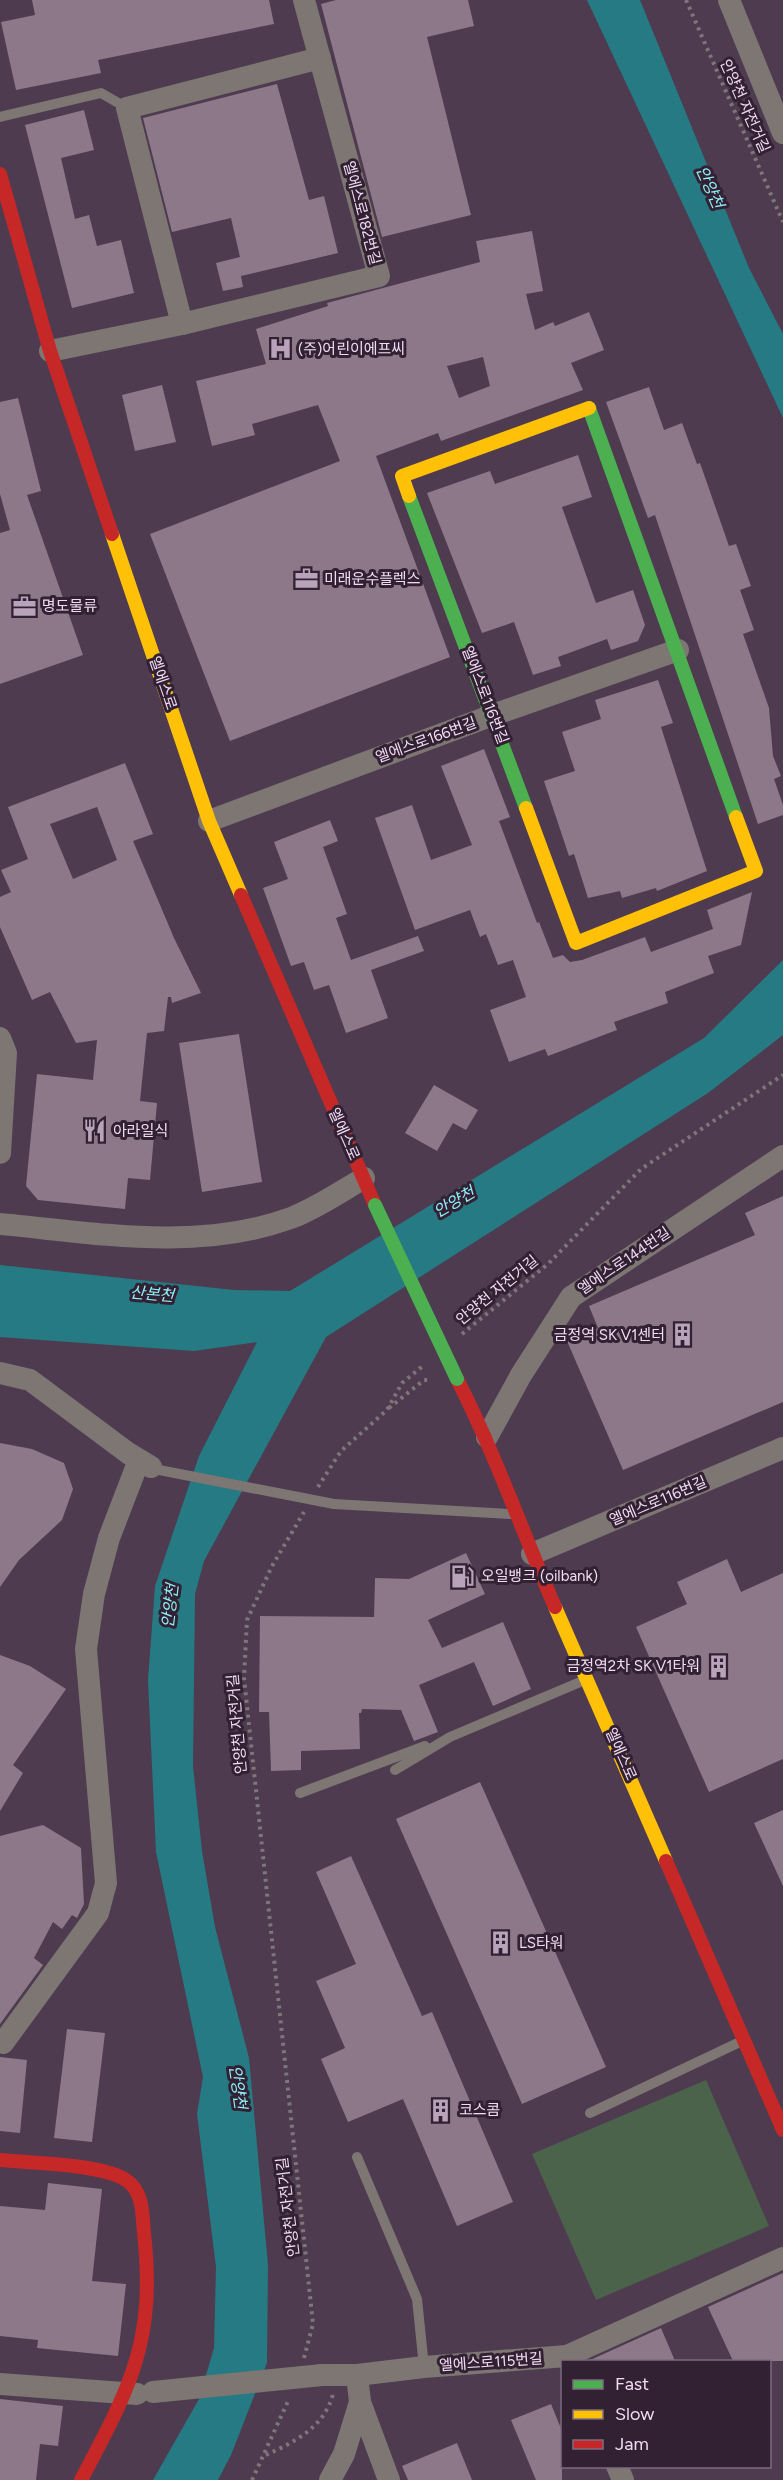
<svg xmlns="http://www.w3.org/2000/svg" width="783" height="2480" font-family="Figtree,'Noto Sans KR',sans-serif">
<rect width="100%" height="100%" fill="#4e3b50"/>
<!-- green -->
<path fill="#4b634a" d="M706,2080L769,2226L596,2300L532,2154Z"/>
<!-- water -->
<g fill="#267a83">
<path d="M587,0H640L749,268L783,334V418Z"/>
<path d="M783,960V1035L708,1093L326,1337L204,1561L195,1594L193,1766L202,1851L215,1927L249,2058L268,2265L267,2363L231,2455L218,2480H153L199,2399L214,2348L216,2267L197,2114L203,2077L156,1852L148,1680L155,1586L199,1456L257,1342L194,1351L0,1337V1265L234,1290L290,1291L704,1038Z"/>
</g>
<!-- building -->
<g fill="#8c7888" fill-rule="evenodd">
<path d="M32,0H269L274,24L98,60L101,73L16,90L1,22L35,15Z"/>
<path d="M336,0H468L474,26L427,37L471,215L382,237L321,4Z"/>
<path d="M277,84L309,200L324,196L338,253L241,276L243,287L223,291L216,263L240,257L231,218L172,232L143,118Z"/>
<path d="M84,110L94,150L61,158L75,219L89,215L97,246L121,240L134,293L72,308L25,125Z"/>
<path d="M532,231L543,291L526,294L535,330L553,322L555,326L589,312L604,350L571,363L583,390L441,441L438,433L376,456L450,657L230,741L150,534L340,461L318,405L252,424L255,435L212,446L196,381L266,364L256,329L328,306L327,303L480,262L476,241ZM483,357L490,386L459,398L447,366Z"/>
<path d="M162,385L176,442L135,451L122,395Z"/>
<path d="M649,387L664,430L682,423L697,464L700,463L729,546L736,544L751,586L740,590L754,630L743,634L769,708L773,756L781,776L774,779L783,805V815L758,824L655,515L648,518L606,402Z"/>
<path d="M18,398L41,491L27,495L83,655L0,684V533L10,530L0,494V402Z"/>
<path d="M578,455L592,497L562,507L596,603L633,590L645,625L638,641L611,650L607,639L558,657L561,666L533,675L514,622L482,633L427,493L490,471L495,484Z"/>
<path d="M658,680L673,723L661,727L707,871L657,891L656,888L622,898L620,891L588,898L574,854L569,856L544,781L575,771L562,732L601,719L595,700Z"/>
<path d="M484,749L510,817L499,821L537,923L539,922L553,958L563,955L570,962L582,960L645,937L651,952L713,929L707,910L752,892L741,945L708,956L714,973L665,992L668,1003L614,1022L617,1030L548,1056L545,1049L509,1062L490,1010L526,997L513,960L498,965L486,934L480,937L470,910L415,930L375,818L412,805L431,860L472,845L441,766Z"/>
<path d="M125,763L153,834L133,841L174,938L201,993L172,1003L171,997H168L164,1031L147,1033L140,1101L157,1103L150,1180L128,1178L125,1209L38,1200L26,1186L37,1074L93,1080L97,1040L76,1043L50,992L32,1000L0,927V897L11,892L1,870L28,859L8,807ZM97,807L117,860L73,879L50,824Z"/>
<path d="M330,820L338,841L323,847L347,914L336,918L351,960L418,936L424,951L371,970L388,1018L346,1033L329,985L314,990L304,962L291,966L263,888L288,879L274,842Z"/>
<path d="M239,1034L262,1182L202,1192L179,1043Z"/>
<path d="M434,1085L478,1110L466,1130L453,1123L437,1151L405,1133Z"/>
<path d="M783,1196V1402L623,1470L567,1341L598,1328L589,1306L755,1235L745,1213Z"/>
<path d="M0,1443L32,1449L64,1463L73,1489L62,1520L19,1560L0,1587Z"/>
<path d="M466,1553L485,1594L428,1620L442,1648L503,1622L531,1689L493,1706L474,1662L419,1685L438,1732L414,1741L401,1710L362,1709L361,1713H359L360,1749L301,1751V1770L271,1771L269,1712H259L260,1616L374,1617L375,1578L409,1579Z"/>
<path d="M727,1559L741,1592L783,1573V1759L709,1792L636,1627L687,1604L677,1582Z"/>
<path d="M0,1655L30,1666L66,1689L13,1765L23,1773L0,1811Z"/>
<path d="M480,1782L606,2067L522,2104L396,1819Z"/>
<path d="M783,1810V1886L754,1823Z"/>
<path d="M43,1825L81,1848L84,1904L77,1918L72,1915L62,1929L53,1922L34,1958L43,1965L0,2024V1836Z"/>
<path d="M351,1856L422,2016L432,2012L513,2202L457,2226L403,2099L348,2122L321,2059L345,2048L316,1981L356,1964L316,1872Z"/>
<path d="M67,2029L105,2033L92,2142L54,2138Z"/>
<path d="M0,2057L27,2060L20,2133L0,2131Z"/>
<path d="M48,2183L102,2189L92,2281L126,2284L118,2356L37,2348L38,2340L0,2336V2206L45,2210Z"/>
<path d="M783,2273V2361H733L708,2307Z"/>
<path d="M661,2328L675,2361H588Z"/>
<path d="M0,2399L63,2406L58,2446L40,2444L36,2480H0Z"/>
<path d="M551,2404L562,2431V2480H536L511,2420Z"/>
<path d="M457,2443L472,2480H408L402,2466Z"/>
</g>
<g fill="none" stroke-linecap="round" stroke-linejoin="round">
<!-- path -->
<g stroke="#7e7679" stroke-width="4" stroke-dasharray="3 4.5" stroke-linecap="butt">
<path d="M686,0L783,222"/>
<path d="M462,1334L548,1264L641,1169L783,1075"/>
<path d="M389,1408L424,1380H429"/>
<path d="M318,1487L341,1451L387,1410L402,1383L424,1365"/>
<path d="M304,2358L313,2324L244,1678L247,1620L272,1566L304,1512"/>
<path d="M266,2455C294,2442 324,2428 333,2394"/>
<path d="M252,2480L289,2399"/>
</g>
<!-- lane -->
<g stroke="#7d7672" stroke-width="10">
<path d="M0,117L101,93L127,108"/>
<path d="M334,1504L512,1514"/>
<path d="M395,1770L450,1737L585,1680"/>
<path d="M300,1793L425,1746"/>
<path d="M590,2113L742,2041"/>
<path d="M357,2157L417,2299L424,2367"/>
</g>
<!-- street -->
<g stroke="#7d7672" stroke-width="22">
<path d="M729,0L783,133"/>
<path d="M182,324L127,108L320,58"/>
<path d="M50,351L182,324L379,276L304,0"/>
<path d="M209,821L493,715L678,650"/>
<path d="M0,1038L6,1053L0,1153"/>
<path d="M0,1224C97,1233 197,1252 291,1218C317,1208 340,1192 364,1178"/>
<path d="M0,1373L30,1380L128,1453L151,1467"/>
<path d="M487,1437L521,1375L571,1297L783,1156"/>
<path d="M532,1554L783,1448"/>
<path d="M0,2042L3,2043L98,1913L106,1883L86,1649L94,1594L109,1538L139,1460"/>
<path d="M322,2375H357L424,2367L567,2356L783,2258"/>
<path d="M357,2375L360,2402L389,2480"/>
<path d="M0,2384L137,2394"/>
<path d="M617,2466L623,2480"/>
<path d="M330,2480L344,2454L360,2402"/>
</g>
<!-- fast -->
<g stroke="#4caf50" stroke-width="14">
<path d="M589,408L736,817"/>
<path d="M409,496L526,808"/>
</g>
<!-- slow -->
<g stroke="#ffc107" stroke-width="14">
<path d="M409,496L402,476L589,408"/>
<path d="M112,534L209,821L241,895"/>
<path d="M526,808L576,943L756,871L736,817"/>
<path d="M555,1607L666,1861"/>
</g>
<!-- jam -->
<g stroke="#c62828" stroke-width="14">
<path d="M0,174L50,351L112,534"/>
<path d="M241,895L375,1205"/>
<path d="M457,1379C495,1453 522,1531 555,1607"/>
<path d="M666,1861L783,2130"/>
<path d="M0,2160C30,2163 102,2164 126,2180C144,2192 142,2214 144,2233C156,2342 130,2387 81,2480"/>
</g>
<!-- lane-bridge -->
<path stroke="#7d7672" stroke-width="10" d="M154,1469L334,1504"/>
<!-- street-bridge -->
<path stroke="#7d7672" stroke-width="22" d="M153,2392L322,2375"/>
<!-- fast-bridge -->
<path stroke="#4caf50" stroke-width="14" d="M375,1205L457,1379"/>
</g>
<!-- icons -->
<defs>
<symbol id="hospital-bare" viewBox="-9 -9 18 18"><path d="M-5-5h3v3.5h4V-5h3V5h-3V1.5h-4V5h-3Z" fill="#b8a3ba" stroke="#312133" stroke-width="2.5" paint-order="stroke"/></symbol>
<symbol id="office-bare" viewBox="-9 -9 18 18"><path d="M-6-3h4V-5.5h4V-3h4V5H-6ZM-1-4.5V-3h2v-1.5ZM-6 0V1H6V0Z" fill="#b8a3ba" stroke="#312133" stroke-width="2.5" paint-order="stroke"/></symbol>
<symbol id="restaurant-bare" viewBox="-9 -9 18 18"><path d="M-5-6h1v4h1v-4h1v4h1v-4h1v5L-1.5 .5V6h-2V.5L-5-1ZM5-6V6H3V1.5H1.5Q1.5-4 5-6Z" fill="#b8a3ba" stroke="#312133" stroke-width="2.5" paint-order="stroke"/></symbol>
<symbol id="building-bare" viewBox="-9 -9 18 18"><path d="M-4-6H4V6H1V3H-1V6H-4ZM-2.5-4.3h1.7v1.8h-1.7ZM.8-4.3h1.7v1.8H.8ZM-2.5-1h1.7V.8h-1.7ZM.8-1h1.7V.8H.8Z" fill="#b8a3ba" stroke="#312133" stroke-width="2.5" paint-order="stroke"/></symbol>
<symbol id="fuel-bare" viewBox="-9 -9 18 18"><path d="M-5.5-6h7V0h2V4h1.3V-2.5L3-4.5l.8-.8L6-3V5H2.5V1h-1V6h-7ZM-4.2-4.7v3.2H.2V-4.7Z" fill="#b8a3ba" stroke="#312133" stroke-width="2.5" paint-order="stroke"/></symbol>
</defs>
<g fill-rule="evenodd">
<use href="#hospital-bare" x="264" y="332" width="33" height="33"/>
<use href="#office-bare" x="290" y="562" width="33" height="33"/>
<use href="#office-bare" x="8" y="590" width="33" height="33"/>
<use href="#restaurant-bare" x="78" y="1114" width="33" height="33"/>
<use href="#building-bare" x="666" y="1318" width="33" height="33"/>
<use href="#fuel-bare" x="446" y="1560" width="33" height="33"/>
<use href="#building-bare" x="702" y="1650" width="33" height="33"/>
<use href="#building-bare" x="484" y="1926" width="33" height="33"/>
<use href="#building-bare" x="424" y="2094" width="33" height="33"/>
</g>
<g text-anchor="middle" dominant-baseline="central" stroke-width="6" stroke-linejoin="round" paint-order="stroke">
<!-- street labels -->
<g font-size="15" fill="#f1dbf3" stroke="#312133">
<text transform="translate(745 106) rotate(66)">안양천 자전거길</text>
<text transform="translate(362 213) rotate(75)">엘에스로182번길</text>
<text transform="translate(163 683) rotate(71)">엘에스로</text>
<text transform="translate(485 695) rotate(69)">엘에스로116번길</text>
<text transform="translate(426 740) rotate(-20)">엘에스로166번길</text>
<text transform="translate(344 1134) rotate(66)">엘에스로</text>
<text transform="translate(624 1261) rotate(-34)">엘에스로144번길</text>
<text transform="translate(497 1290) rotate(-39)">안양천 자전거길</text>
<text transform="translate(658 1501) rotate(-23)">엘에스로116번길</text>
<text transform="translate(237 1724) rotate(-95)">안양천 자전거길</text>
<text transform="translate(621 1754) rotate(66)">엘에스로</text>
<text transform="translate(288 2207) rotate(-97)">안양천 자전거길</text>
<text transform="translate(491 2362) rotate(-4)">엘에스로115번길</text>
</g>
<!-- poi labels -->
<g font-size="15" fill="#f1dbf3" stroke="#312133" text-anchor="start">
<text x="298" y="349">(주)어린이에프씨</text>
<text x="324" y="579">미래운수플렉스</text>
<text x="42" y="606">명도물류</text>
<text x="113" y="1131">아라일식</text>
<text x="665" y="1335" text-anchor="end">금정역 SK V1센터</text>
<text x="481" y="1576">오일뱅크 (oilbank)</text>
<text x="700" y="1666" text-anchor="end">금정역2차 SK V1타워</text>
<text x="519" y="1943">LS타워</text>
<text x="459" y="2110">코스콤</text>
</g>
<!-- water labels -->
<g font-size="16" font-style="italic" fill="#90f0f9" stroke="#312133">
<text transform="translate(710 187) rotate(66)">안양천</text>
<text transform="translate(454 1202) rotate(-30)">안양천</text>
<text transform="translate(152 1294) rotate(5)">산본천</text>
<text transform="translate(170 1606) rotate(-83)">안양천</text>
<text transform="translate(238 2087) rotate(82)">안양천</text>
</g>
</g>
<!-- legend -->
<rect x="561" y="2360" width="210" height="108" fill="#312133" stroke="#7e6b80" stroke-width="1.5"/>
<rect x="573" y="2380" width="30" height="9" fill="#4caf50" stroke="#7e6b80" stroke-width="1.5"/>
<text x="615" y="2390" font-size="18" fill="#f1dbf3">Fast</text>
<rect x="573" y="2410" width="30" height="9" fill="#ffc107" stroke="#7e6b80" stroke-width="1.5"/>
<text x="615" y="2420" font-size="18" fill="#f1dbf3">Slow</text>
<rect x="573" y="2440" width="30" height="9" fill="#c62828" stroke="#7e6b80" stroke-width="1.5"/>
<text x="615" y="2450" font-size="18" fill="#f1dbf3">Jam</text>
</svg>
